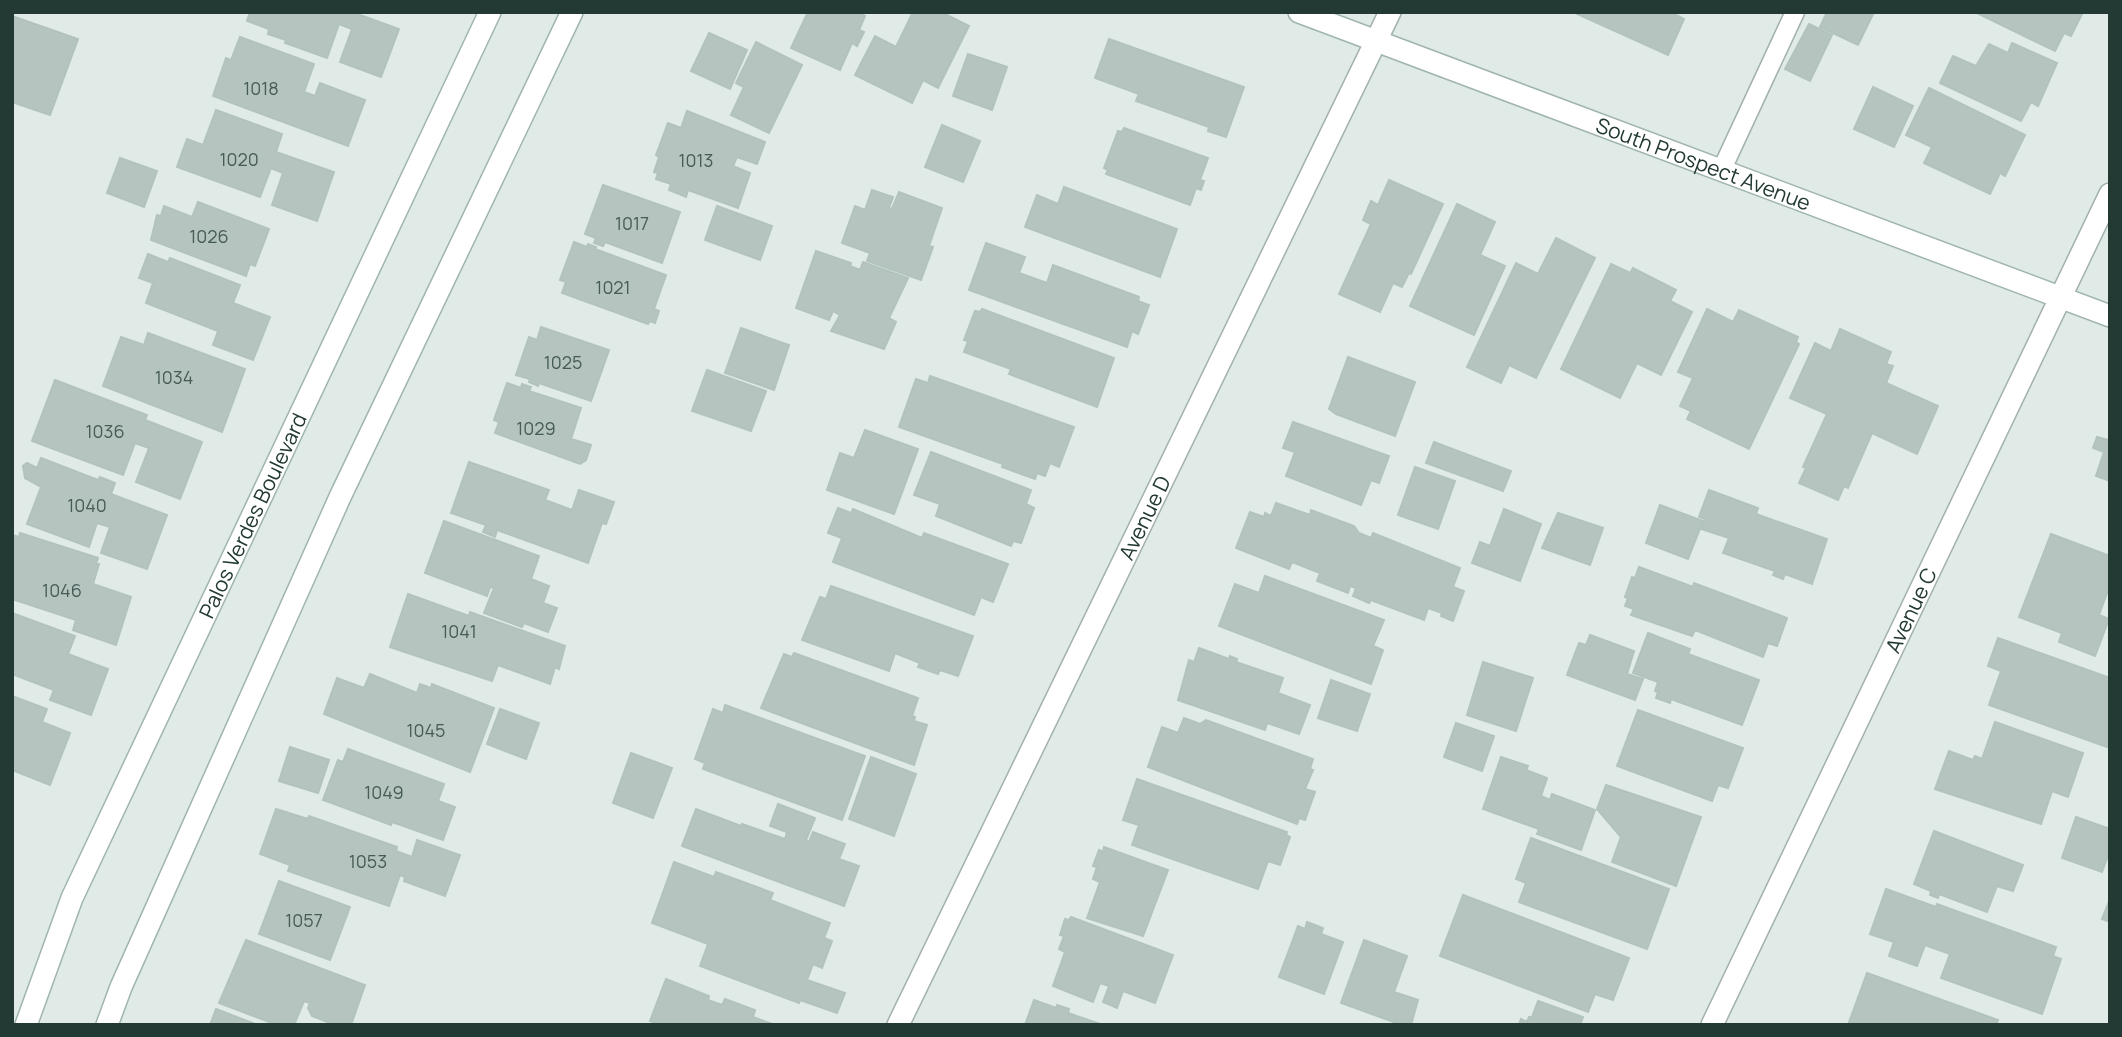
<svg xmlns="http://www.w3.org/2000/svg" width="2122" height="1037" font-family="Manrope,sans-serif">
<rect width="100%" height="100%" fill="#e0eae6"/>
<!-- building -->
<g fill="#b5c4bf" stroke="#b2c3bd" stroke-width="2">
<path d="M250,12H352L399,29L381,77L340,62L352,29L339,24L327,58L285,43L286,40L268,34L269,29L247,21Z"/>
<path d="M808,12H857L865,16L859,30L864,32L857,46L852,43L840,70L791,48Z"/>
<path d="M913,12H941L969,26L938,88L923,80L912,103L855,75L875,36L896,47Z"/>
<path d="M1573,12H1670L1684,19L1668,55Z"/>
<path d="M1827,12H1874L1858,45L1820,27Z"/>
<path d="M1975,12H2083L2071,36L2064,33L2055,51Z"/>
<path d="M12,16L78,39L50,115L12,102Z"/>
<path d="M1809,24L1832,35L1810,81L1785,69Z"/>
<path d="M709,33L747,50L730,89L691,71Z"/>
<path d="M240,37L314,64L304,92L315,96L320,83L365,100L348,146L213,96L226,58L231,60Z"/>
<path d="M1109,39L1244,87L1226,137L1208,131L1209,127L1136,101L1139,94L1095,78Z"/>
<path d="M756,42L802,65L769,133L731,115L744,87L736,83Z"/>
<path d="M2012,43L2057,63L2038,106L2031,102L2021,121L1940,83L1953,56L1976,66L1989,44L2008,53Z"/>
<path d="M968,54L1007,67L992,110L953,96Z"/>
<path d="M1873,87L1913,106L1894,147L1854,129Z"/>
<path d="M1929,88L2025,135L2005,176L2000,173L1990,194L1924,163L1932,147L1906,135Z"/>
<path d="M216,110L282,134L276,152L334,172L317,221L272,205L283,173L271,168L260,197L177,167L187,139L203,145Z"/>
<path d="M687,111L765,142L757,164L737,157L733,166L750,173L738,208L688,190L686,197L669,190L671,184L656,179L658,173L654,172L659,157L656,155L668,123L681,128Z"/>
<path d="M942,125L980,141L963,182L925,167Z"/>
<path d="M1124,128L1208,158L1200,180L1204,181L1201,190L1196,188L1190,205L1106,174L1108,170L1104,168L1118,131L1122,132Z"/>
<path d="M120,158L157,171L144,207L107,193Z"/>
<path d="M1389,180L1443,204L1411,274L1409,273L1402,287L1393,283L1380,312L1339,294L1371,224L1363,220L1371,201L1378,205Z"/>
<path d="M603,185L680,212L662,263L605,242L603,246L594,243L596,238L585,234Z"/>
<path d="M1064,187L1177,229L1160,277L1025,227L1037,195L1058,204Z"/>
<path d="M872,190L893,197L889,208L892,209L899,192L942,208L929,246L933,247L921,280L867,261L870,253L842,243L855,206L865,210Z"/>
<path d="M198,202L269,229L255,266L250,264L246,276L151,240L157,215L161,216L164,206L192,217Z"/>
<path d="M1457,204L1495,222L1480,255L1505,266L1474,335L1410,306Z"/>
<path d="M717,206L772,226L760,260L705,240Z"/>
<path d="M1556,238L1595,258L1536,378L1509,365L1501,383L1467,367L1516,263L1538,274Z"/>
<path d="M574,242L587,247L588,244L596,247L595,249L666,275L654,309L659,311L655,323L650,321L648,324L562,293L566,282L560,280Z"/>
<path d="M986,243L1025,257L1019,273L1047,283L1053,265L1139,297L1138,301L1149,305L1138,334L1132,331L1127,347L969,290Z"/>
<path d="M816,251L851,263L850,266L860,270L863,262L908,278L889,318L896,322L884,349L831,331L840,315L833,311L829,320L796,308Z"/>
<path d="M148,254L168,262L170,258L240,285L233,303L270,317L253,360L213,345L218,331L146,303L153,283L139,278Z"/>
<path d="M1611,264L1630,273L1633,268L1676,290L1670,301L1692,312L1661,375L1637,363L1620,398L1561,369Z"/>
<path d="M982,309L1114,358L1097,407L1009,374L1011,369L964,352L968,341L964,340L975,311L980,312Z"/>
<path d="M1707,309L1733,322L1739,310L1798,337L1796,342L1799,344L1749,449L1687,419L1691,411L1680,406L1693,378L1678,372Z"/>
<path d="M541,327L609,350L591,401L539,383L538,386L529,382L530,379L516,375L529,337L537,340Z"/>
<path d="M741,328L789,345L774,390L725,373Z"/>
<path d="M1840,329L1891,352L1886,364L1893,366L1886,383L1938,406L1917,454L1872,433L1848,488L1844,486L1838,500L1799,483L1806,468L1803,467L1827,414L1790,398L1815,343L1831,351Z"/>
<path d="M148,333L245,369L222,432L103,386L121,337L144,345Z"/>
<path d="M1348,357L1415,382L1395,436L1336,414L1329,409Z"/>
<path d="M707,370L766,391L751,431L692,411Z"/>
<path d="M930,376L1074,427L1059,467L1050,463L1045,476L1037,473L1035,479L1002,467L1003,464L899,427L916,379L928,383Z"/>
<path d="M55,380L147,415L145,420L202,442L180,499L136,482L149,448L135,443L123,475L32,441Z"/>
<path d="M507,383L521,388L522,384L531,387L529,391L581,408L571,439L591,445L586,460L580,464L495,433L499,422L494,420Z"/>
<path d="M1293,422L1389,456L1379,483L1371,480L1361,505L1286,476L1295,452L1283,448Z"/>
<path d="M865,430L918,449L894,514L827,490L840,453L854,458Z"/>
<path d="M2110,435V481L2096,476L2104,452L2093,448L2097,437L2108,440Z"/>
<path d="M1434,442L1511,471L1503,491L1426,463Z"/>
<path d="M931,452L1031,490L1026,504L1034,508L1021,543L1013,541L1011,546L936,516L940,504L914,495Z"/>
<path d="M41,458L98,480L100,477L115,483L111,494L167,515L147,569L101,553L110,527L97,523L89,547L27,524L41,487L25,478L23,466L27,463L37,468Z"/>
<path d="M469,462L549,490L545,500L572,510L579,490L614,502L606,524L602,523L588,563L497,530L495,537L483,532L486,525L451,513Z"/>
<path d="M1415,467L1455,481L1438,529L1398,515Z"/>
<path d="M1709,490L1758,508L1756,514L1827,539L1812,584L1785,574L1783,579L1773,575L1775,571L1723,553L1729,538L1701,529L1705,519L1699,517Z"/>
<path d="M1276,503L1310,515L1311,510L1354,526L1359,533L1371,538L1373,533L1460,568L1453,587L1464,591L1453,621L1441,616L1442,613L1428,608L1424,620L1371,600L1369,603L1353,596L1356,588L1350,586L1348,593L1317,581L1320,573L1292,562L1289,569L1236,548L1250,512L1264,517L1265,513L1271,516Z"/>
<path d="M1660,505L1703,521L1688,559L1646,543Z"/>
<path d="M838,508L851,513L853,509L922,538L924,533L1008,564L993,602L981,597L974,615L833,562L842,538L828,533Z"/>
<path d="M1504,509L1541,524L1520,581L1472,563L1480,542L1490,546Z"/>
<path d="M1558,513L1603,528L1590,565L1542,548Z"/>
<path d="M444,521L539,556L531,579L549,586L543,603L557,608L548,632L524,623L522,627L484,613L494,588L490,587L487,596L425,573Z"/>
<path d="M20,533L98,558L96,564H99L93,584L131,597L116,645L73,630L76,620L12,599V535L19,537Z"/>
<path d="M2051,534L2110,556V593H2107L2099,615L2109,619L2095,656L2059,642L2062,633L2019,617Z"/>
<path d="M1639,567L1693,587L1694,583L1787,618L1777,646L1768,643L1763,657L1695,630L1692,636L1631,615L1634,609L1625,606L1628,598L1625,597L1632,577L1635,578Z"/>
<path d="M1265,576L1384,620L1373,646L1383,650L1371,684L1219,626L1235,584L1259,593Z"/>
<path d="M831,586L973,636L958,676L940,670L938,674L918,667L920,663L895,653L889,671L802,640L820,597L826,599Z"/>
<path d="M408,594L469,616L470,612L565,646L559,669L555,667L550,684L498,665L492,681L390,647Z"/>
<path d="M12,613L75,636L68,654L108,669L91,715L50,700L54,690L12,674Z"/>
<path d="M1648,633L1690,649L1688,654L1759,680L1742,725L1671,699L1670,703L1656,698L1658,692L1655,691L1658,682L1633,673Z"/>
<path d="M1590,635L1634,651L1627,674L1643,679L1635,700L1567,675L1579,643L1586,645Z"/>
<path d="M1998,638L2110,678V748L1989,705L2001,671L1988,666Z"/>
<path d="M1199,648L1229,659L1230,656L1237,659L1236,662L1283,678L1278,693L1310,705L1299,734L1267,723L1265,730L1178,700L1189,660L1194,662Z"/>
<path d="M794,653L918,698L912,716L915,717L914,721L927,725L914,765L761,708L784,654L792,657Z"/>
<path d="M1483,662L1533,678L1516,731L1467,715Z"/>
<path d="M370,674L417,693L420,684L431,688L432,684L494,708L470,772L324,714L337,678L364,688Z"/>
<path d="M1331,680L1370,694L1357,731L1318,718Z"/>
<path d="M12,696L47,709L42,722L70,733L50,785L12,770Z"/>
<path d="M725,705L865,756L842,820L703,769L705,763L695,759L713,709L723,713Z"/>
<path d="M500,709L539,723L526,759L487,744Z"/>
<path d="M1638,710L1743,748L1728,788L1718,785L1712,801L1617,766Z"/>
<path d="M1184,718L1200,724L1206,720L1313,759L1310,769L1313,770L1305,789L1315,792L1305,820L1299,818L1297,824L1148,767L1162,727L1178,733Z"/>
<path d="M1995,722L2083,753L2068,797L2052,791L2041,824L1935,789L1949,751L1973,760L1975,756L1982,759Z"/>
<path d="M1456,723L1494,736L1482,771L1444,757Z"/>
<path d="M290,747L329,760L318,793L279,781Z"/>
<path d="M348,749L444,784L438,801L455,807L443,840L392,822L391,825L323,800L338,760L343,762Z"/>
<path d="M631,753L672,768L653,818L613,803Z"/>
<path d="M871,757L916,774L894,836L849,819Z"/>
<path d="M1501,757L1528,766L1526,770L1547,778L1541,796L1550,800L1552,794L1595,810L1581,850L1537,834L1539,829L1483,809Z"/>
<path d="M1137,779L1287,832L1286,835L1290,837L1280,865L1268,861L1258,889L1132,845L1139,825L1123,820Z"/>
<path d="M1606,785L1701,817L1676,886L1612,862L1621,837L1597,809Z"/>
<path d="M778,804L815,818L806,840L809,842L813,832L845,844L839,859L859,866L844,906L682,846L696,809L741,826L742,824L785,839L787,832L770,826Z"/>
<path d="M276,809L308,819L309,816L397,847L396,851L412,857L417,840L460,855L445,896L404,881L405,877L400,875L389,906L288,871L290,865L260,854Z"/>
<path d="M2076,817L2110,829V850L2102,872L2062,858Z"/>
<path d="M1934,831L2023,865L2013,891L1997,886L1987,912L1939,894L1938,898L1930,895L1931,891L1914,884Z"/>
<path d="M1531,838L1669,889L1647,949L1519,902L1526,883L1516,879Z"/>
<path d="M1104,847L1168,870L1143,936L1087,918L1100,882L1093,879L1097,867L1093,866L1099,850L1103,852Z"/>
<path d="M674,862L714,877L716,872L773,893L770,900L830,923L824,938L832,941L822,968L813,964L807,980L845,993L837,1013L800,1000L799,1003L700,966L708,944L652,923Z"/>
<path d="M279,881L350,907L330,960L259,934Z"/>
<path d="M1886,889L1936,907L1937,904L2056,947L2053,956L2061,959L2042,1014L1941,978L1950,954L1925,945L1917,966L1889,956L1894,942L1870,934Z"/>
<path d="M1463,895L1629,958L1613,1000L1595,994L1588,1012L1440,956Z"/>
<path d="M2110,899V922L2102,919Z"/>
<path d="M1071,917L1173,955L1155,1003L1123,991L1117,1008L1103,1002L1109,986L1100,983L1093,1002L1053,986L1065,952L1059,949L1064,936L1060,935L1065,919L1069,920Z"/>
<path d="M1307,922L1323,928L1321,934L1343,942L1324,994L1279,977L1298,926L1305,929Z"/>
<path d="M246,940L365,985L351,1025H335L312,1016L308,1008L310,1003L304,1001L294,1025H277L219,1003Z"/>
<path d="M1364,940L1407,956L1394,992L1418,1000L1411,1025H1402L1341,1003Z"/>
<path d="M1867,973L1998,1020L1996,1025H1848Z"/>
<path d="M666,979L709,996L708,1000L722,1005L725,999L755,1010L753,1017L775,1025H660L650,1021Z"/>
<path d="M1034,1000L1056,1008L1057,1005L1069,1009L1068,1013L1103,1025H1025Z"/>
<path d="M1538,1001L1583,1017L1580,1025H1519L1521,1019L1527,1022L1529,1017H1532Z"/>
<path d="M216,1009L255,1024V1025H210Z"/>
</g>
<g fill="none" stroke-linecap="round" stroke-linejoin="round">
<defs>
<path id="service" d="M1722,169L1795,12"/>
<g id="minor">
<path id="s1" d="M898,1025L1390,12"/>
<path id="s2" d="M1712,1025L2110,194"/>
</g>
<g id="secondary">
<path id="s3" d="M1299,12L2110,316"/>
<path id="s4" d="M26,1025L72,898L490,12"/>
<path d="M107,1025L121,987L340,497L572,12"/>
</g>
</defs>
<!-- service casing -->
<use href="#service" stroke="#a3b1ad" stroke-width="21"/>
<!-- minor casing -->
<use href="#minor" stroke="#a3b1ad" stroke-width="24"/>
<!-- secondary casing -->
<use href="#secondary" stroke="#a0b5af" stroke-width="24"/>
<!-- service -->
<use href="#service" stroke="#fff" stroke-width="18"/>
<!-- minor -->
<use href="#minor" stroke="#fff" stroke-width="21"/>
<!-- secondary -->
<use href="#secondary" stroke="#fff" stroke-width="21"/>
</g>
<g text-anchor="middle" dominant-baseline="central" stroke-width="5" stroke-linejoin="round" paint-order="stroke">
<!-- number labels -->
<g font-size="18" fill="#475c57">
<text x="261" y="88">1018</text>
<text x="239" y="159">1020</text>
<text x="696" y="160">1013</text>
<text x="632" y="223">1017</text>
<text x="209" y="236">1026</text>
<text x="613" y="287">1021</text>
<text x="563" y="362">1025</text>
<text x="174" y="377">1034</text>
<text x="536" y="428">1029</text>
<text x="105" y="431">1036</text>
<text x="87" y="505">1040</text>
<text x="62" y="590">1046</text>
<text x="459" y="631">1041</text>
<text x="426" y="730">1045</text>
<text x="384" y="792">1049</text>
<text x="368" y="861">1053</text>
<text x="304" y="920">1057</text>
</g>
<!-- street labels -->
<g font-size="21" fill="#223934" stroke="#f0f7f4">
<text stroke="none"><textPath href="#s3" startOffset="432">South Prospect Avenue</textPath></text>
<text stroke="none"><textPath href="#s4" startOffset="558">Palos Verdes Boulevard</textPath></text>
<text stroke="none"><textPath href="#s1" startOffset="564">Avenue D</textPath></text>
<text stroke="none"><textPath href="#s2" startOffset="460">Avenue C</textPath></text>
</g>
</g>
<!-- border -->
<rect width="2122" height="1037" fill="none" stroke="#223934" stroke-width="28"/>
</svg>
